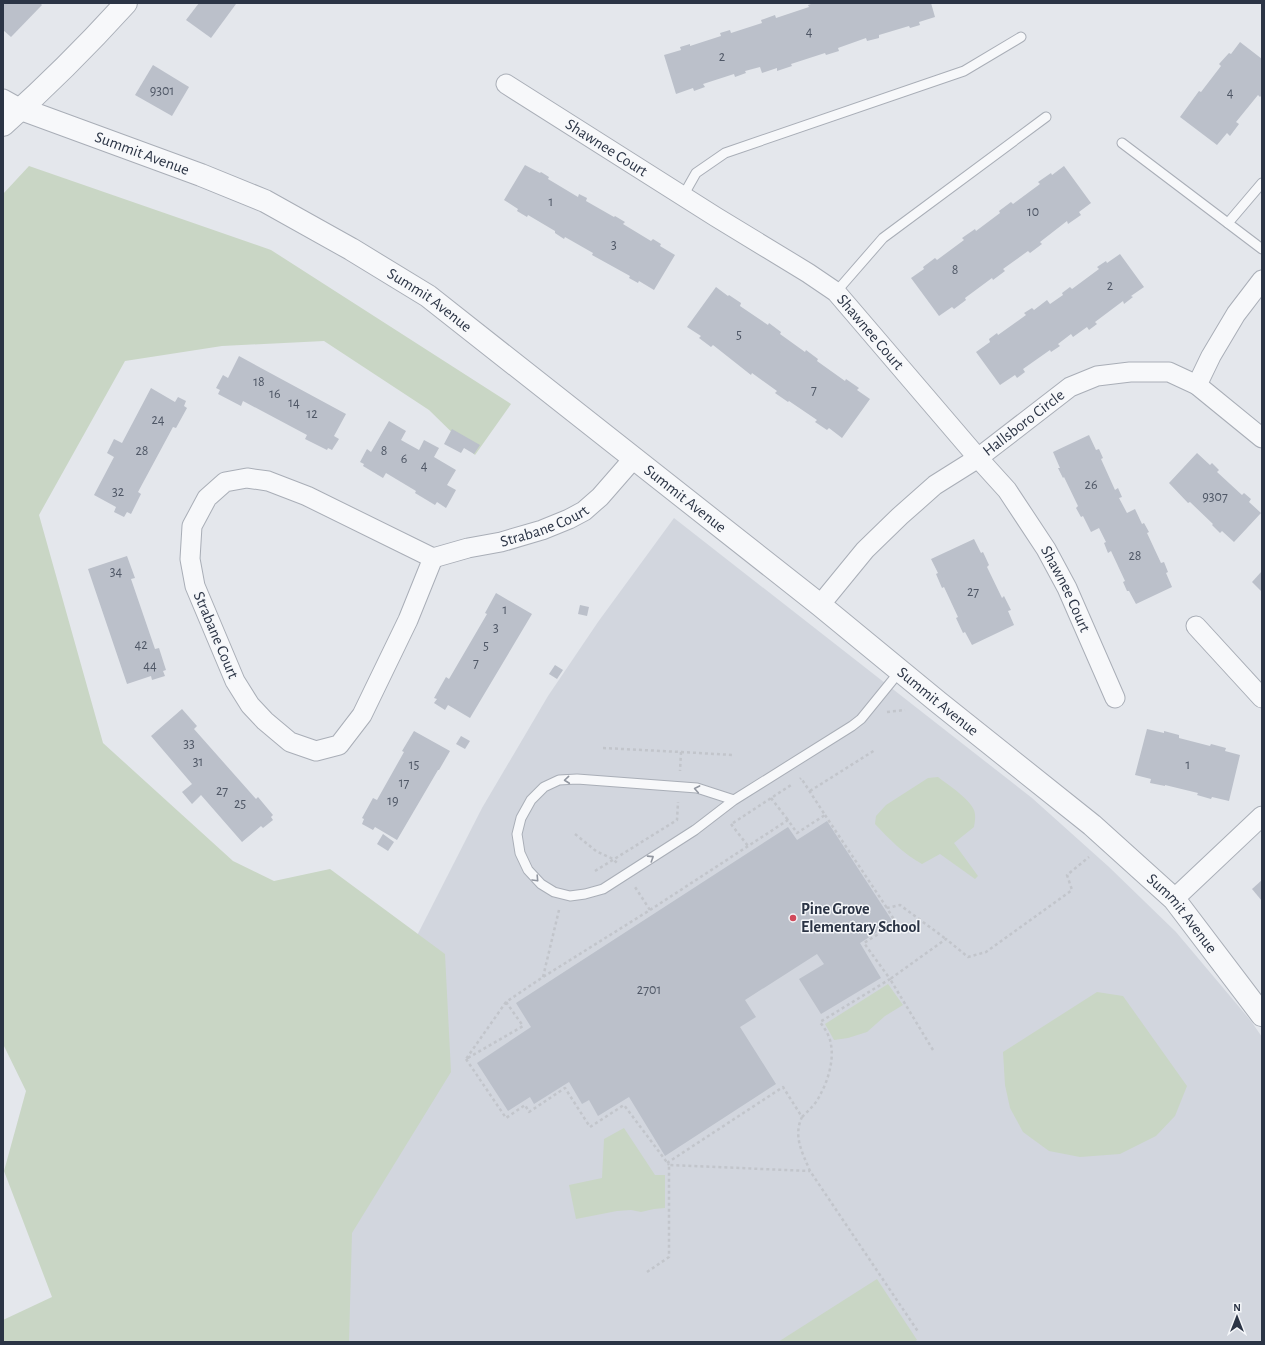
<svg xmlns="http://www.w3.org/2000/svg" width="1265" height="1345" font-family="'Alegreya Sans',sans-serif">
<rect width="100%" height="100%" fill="#e4e7ec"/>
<!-- built -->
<path fill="#d2d6de" d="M674,518L1032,798L1109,867L1176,932L1251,1021L1262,1037V1342H272L402,965L482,808L548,696L598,622Z"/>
<!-- green -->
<g fill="#c9d6c5">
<path d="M29,166L271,250L511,404L475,455L429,410L324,341L222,346L125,361L39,515L103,743L233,861L274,881L330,869L445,954L451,1072L352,1233L349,1342H3V1320L52,1297L4,1171L26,1091L3,1044V194Z"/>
<path d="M938,777C948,785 969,798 974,810C976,816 975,821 974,827L954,843L978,876L975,879L940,854L922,864C904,854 889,839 875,824L876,816L886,805L928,778Z"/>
<path d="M888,984L903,1005L885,1016L867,1032L848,1038L834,1040L825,1024Z"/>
<path d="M1097,992L1123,996L1187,1086L1175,1116L1156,1136L1120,1154L1080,1157L1049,1151L1023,1132L1010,1108L1005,1085L1003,1052Z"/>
<path d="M624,1128L655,1175H665V1208L654,1209L641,1212L631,1210L617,1211L576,1219L569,1185L602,1178L604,1139Z"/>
<path d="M877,1279L917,1340L914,1342H778Z"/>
</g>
<!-- building -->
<g fill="#bbc0ca">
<path d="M3,3H40L42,5L11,37L3,30Z"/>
<path d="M199,3H235L236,4L211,38L186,20Z"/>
<path d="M814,3H931L935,17L919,22L920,25L910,28L909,26L879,35V38L867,41L866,38L838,48L839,51L826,55L825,53L791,64L792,66L777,71V68L762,73L760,67L745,71L746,73L735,77L734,74L703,84L705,87L694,91L693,88L676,94L664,55L681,50L680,47L690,44V46L721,36L720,33L730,30L731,33L762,23L761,20L775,15L776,18L809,7L808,5Z"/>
<path d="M1240,42L1262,59V95L1260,97L1258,95L1236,122L1239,124L1230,136L1227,133L1217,145L1180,117L1199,91L1201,92L1221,66L1219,64L1229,53L1231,54Z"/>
<path d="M153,65L189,87L172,116L135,95Z"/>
<path d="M525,165L540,173L541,172L549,177L548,179L578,197L579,194L587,198L586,201L614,217L615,216L625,222L623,224L651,241L653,239L661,244L660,246L675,255L654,290L639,281L638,283L629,278L630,276L592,255L593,253L565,237L564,239L555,233V231L528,215L527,217L517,211L518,209L504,200Z"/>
<path d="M1064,166L1091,203L1079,212L1081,215L1068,224L1067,221L1040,242L1042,244L1030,253L1028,251L1003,269L1005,271L993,280L992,278L965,298L966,300L954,309L952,307L939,316L911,278L924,269L923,267L935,258L937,260L964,240L962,238L975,229L976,231L1000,213L999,211L1011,202L1013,204L1040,184L1038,182L1051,173L1052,175Z"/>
<path d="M1120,254L1144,287L1131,296L1133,297L1124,304L1123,301L1095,322L1097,324L1089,330L1087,327L1073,337L1071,334L1058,344L1060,346L1051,352L1050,350L1023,369L1025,372L1017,378L1015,375L1000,385L976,352L990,342L989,339L997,333L998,335L1026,315L1024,313L1032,308L1034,310L1047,300L1050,304L1063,295L1062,293L1070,287L1072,289L1099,269L1097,267L1106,261L1107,263Z"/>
<path d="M716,287L728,296L729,295L741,303L740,306L768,325L769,323L781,332L780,334L805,352L806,350L818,359L817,361L845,381L846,379L859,388L857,390L870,399L842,438L829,428L827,430L815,422L817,420L789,401L788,402L775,393L777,391L752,373L751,375L713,345L711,347L699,338L701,336L687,327Z"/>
<path d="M239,356L346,414L334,436L339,439L332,450L328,448L327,450L305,439L307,435L243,401L241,406L218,394L220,390L216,388L223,375L228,378Z"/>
<path d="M151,388L175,402L178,397L186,401L184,406L187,408L176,428L173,427L138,492L141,494L131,514L127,512L124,517L114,512L116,507L94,495L114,457L107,453L114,439L122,443Z"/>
<path d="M389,421L406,431L401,440L419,450L424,440L439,448L434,457L456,470L447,485L456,490L446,508L437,502L435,505L415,493L416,491L386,473L383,478L363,466L364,464L360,462L367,449L371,452Z"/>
<path d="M452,429L480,445L474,454L464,448L461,453L444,444Z"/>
<path d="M1089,435L1096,450L1099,449L1103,458L1101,459L1115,490L1118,488L1122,497L1119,498L1127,513L1135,509L1142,524L1144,523L1149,532L1147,533L1161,563L1164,562L1168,572L1166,573L1172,587L1136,604L1129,591H1127L1123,582L1125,581L1111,551L1108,553L1104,543L1106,542L1099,528L1091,532L1083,516L1081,517L1076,508L1078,506L1064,477L1063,478L1058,468H1060L1053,452Z"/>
<path d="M1197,453L1210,465L1212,463L1219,470L1217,472L1242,495L1244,493L1251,499L1249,502L1261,513L1234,542L1222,531L1220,533L1212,525L1213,524L1190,502L1188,503L1169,483Z"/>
<path d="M974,539L981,553L983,552L989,565L987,567L1002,598L1004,596L1011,610L1008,611L1014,625L972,645L965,632L963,633L956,618L958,617L944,587L942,588L936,574L938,573L931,559Z"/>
<path d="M127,556L135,578L131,579L155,649L159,648L166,670L163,671L165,676L152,680L151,676L127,684L88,569Z"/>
<path d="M1262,571V592L1252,582Z"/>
<path d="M496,593L532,614L470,718L448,705L445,710L434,703L437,699L434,698L446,677L449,679L487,614L485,613Z"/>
<path d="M580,605L589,607L587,616L578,614Z"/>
<path d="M555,665L563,670L557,679L549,674Z"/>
<path d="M182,709L197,726L194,729L256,799L258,797L273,815L271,817L273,820L263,828L261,826L242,842L201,795L192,804L182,792L192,784L151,736Z"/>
<path d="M1147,729L1164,733V731L1179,735V738L1210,746L1211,744L1226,748L1225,751L1240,755L1229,801L1212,797L1211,799L1197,795L1198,793L1165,785V786L1150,783L1151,779L1135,775Z"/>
<path d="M414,731L450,751L439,770H438L397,840L375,827L373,830L362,824L364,819L362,818L373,798L377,800L404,752L402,751Z"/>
<path d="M461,736L470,741L465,749L456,744Z"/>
<path d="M827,821L893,922L860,943L881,978L821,1014L799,979L824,964L817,954L745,1000L756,1017L740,1027L776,1084L665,1156L629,1097L598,1116L589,1100L582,1104L569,1082L534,1104L530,1097L508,1111L477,1063L531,1027L516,1003L788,827L797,840Z"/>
<path d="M383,834L394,842L388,851L377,844Z"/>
<path d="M1262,880V901L1252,889Z"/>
</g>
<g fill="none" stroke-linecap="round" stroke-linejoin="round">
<defs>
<g id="service">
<path d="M1122,143L1262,249"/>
<path d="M683,196L696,173L725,153L964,71L1021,37"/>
<path d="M1228,223L1262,183"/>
<path d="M836,292L883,238L1046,117"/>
<path d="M734,800L697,788L577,779L559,780L544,787L531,800L521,818L517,834L520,853L528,870L541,884L554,892L570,896L585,894L603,889L695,830L734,800L852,726L861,719L900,671"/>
</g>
<g id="minor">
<path id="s1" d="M506,84L716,217L808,273L836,292L978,458L1007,490L1046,549L1067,588L1115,698"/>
<path d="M3,99L21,109"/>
<path d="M1197,385L1211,356L1236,314L1262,280"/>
<path d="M247,478L268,481L307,496L433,558L408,620L362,715L339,745L316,751L290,742L265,721L250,705L235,681L195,586L190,559L192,526L207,498L225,482Z"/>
<path id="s2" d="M433,558L468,548L501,542L542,530L569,519L584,511L600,497L634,458"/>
<path id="s3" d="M820,605L865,550L900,516L935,485L978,458L1070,387L1097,376L1130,372H1169L1197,385L1262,438"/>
<path d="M1196,626L1262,698"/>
<path d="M1174,899L1262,816"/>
</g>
<g id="tertiary">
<path id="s4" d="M21,109L201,175L265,201L351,249L428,296L820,605L938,702L1092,825L1174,899L1262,1015"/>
<path d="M3,125C47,86 87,46 126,3"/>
</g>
</defs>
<!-- service casing -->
<use href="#service" stroke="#a9aeb7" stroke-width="11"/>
<!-- minor casing -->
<use href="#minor" stroke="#a9aeb7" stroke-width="21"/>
<!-- tertiary casing -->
<use href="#tertiary" stroke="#a9aeb7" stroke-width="24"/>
<!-- path -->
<g stroke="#c2c5cb" stroke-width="2.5" stroke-dasharray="3 3" stroke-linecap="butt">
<path d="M887,712L905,710"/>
<path d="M603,748L681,752L680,771"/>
<path d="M681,752L733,755"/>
<path d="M810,791L875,750"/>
<path d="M771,798L788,820"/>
<path d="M825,815L887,908"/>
<path d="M733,823L791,785"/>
<path d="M731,824L748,846"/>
<path d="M575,834L596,851L613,859L617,863"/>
<path d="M595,871L677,820L678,802"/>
<path d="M650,910L788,820L797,833L825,815L801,778L800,779"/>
<path d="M543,977L559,910"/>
<path d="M506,1002L523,1026L466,1059L506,1002L543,977L650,910L635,887"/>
<path d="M933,1050L890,979L946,939L968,957L986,952L1072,890L1067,875L1089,857"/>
<path d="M466,1059L506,1118L525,1105L529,1112L565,1088L590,1127L624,1105L669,1165"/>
<path d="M802,1117C809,1110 816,1104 820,1095C828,1081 834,1060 831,1045C830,1036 825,1029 820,1022L890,979L864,943L896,923L887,908L900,905L946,939"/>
<path d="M667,1163L783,1087L802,1117C793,1136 802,1152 810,1171L919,1333"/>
<path d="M647,1272L669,1257V1165L810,1171"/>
</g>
<!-- service -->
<use href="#service" stroke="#f7f8fa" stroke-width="9"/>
<!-- minor -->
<use href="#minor" stroke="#f7f8fa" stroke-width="19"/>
<!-- tertiary -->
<use href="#tertiary" stroke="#f7f8fa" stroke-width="22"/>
</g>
<!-- one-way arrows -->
<defs><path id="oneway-chevron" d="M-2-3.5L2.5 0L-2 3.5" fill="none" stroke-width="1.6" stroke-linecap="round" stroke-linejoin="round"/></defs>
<g stroke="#9196a0">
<use href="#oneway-chevron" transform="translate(567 780) rotate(174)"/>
<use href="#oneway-chevron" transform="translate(697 789) rotate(-169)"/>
<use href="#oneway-chevron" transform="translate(651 858) rotate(-33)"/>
<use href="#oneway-chevron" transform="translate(536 879) rotate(47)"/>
</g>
<!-- markers -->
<circle fill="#d1495b" stroke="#f4f6f9" stroke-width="1.5" cx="793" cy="918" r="4"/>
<g text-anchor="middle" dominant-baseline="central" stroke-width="3" stroke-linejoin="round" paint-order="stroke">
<!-- number labels -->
<g font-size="14" fill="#4f5766">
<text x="809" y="32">4</text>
<text x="722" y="57">2</text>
<text x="162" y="91">9301</text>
<text x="1230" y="93">4</text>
<text x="551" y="202">1</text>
<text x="1033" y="212">10</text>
<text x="614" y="245">3</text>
<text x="955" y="270">8</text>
<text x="1110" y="286">2</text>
<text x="739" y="335">5</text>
<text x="259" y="382">18</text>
<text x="814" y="390">7</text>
<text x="275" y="394">16</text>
<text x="294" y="403">14</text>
<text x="312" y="414">12</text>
<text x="158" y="420">24</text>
<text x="142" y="451">28</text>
<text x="384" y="451">8</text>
<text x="404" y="459">6</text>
<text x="424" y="466">4</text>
<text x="1091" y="485">26</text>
<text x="118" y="492">32</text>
<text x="1215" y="497">9307</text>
<text x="1135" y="556">28</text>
<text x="116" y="572">34</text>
<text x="973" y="592">27</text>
<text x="505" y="610">1</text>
<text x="496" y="628">3</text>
<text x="141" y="645">42</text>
<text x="486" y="646">5</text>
<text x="476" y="663">7</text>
<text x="150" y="666">44</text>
<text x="189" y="744">33</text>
<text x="198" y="762">31</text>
<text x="414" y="765">15</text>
<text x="1188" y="765">1</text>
<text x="404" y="783">17</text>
<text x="222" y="791">27</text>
<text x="393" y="801">19</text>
<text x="240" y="804">25</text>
<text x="649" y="990">2701</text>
</g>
<!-- street labels -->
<g font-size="16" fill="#2b3445" stroke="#f4f6f9">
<text stroke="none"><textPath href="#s1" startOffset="119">Shawnee Court</textPath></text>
<text stroke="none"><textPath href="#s4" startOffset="129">Summit Avenue</textPath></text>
<text stroke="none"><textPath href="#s4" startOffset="453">Summit Avenue</textPath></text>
<text stroke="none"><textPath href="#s1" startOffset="443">Shawnee Court</textPath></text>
<text stroke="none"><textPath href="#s3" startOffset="275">Hallsboro Circle</textPath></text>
<text stroke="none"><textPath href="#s4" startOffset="777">Summit Avenue</textPath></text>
<text stroke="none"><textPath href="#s2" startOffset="116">Strabane Court</textPath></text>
<text stroke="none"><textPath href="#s1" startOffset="767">Shawnee Court</textPath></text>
<text transform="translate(216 635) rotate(67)">Strabane Court</text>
<text stroke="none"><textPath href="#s4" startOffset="1101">Summit Avenue</textPath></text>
<text stroke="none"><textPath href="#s4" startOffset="1425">Summit Avenue</textPath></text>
</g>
<!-- poi labels -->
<g font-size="16" font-weight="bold" fill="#2b3445" stroke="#f4f6f9" text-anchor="start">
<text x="801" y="909">Pine Grove<tspan x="801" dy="18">Elementary School</tspan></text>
</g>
</g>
<!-- border -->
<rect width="1265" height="1345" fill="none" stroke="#2b3445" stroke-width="8"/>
<!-- north arrow -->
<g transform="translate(1237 1317)" stroke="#f4f6f9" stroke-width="3" paint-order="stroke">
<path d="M0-3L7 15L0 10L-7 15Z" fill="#2b3445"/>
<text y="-6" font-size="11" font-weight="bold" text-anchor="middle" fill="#2b3445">N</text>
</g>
</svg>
